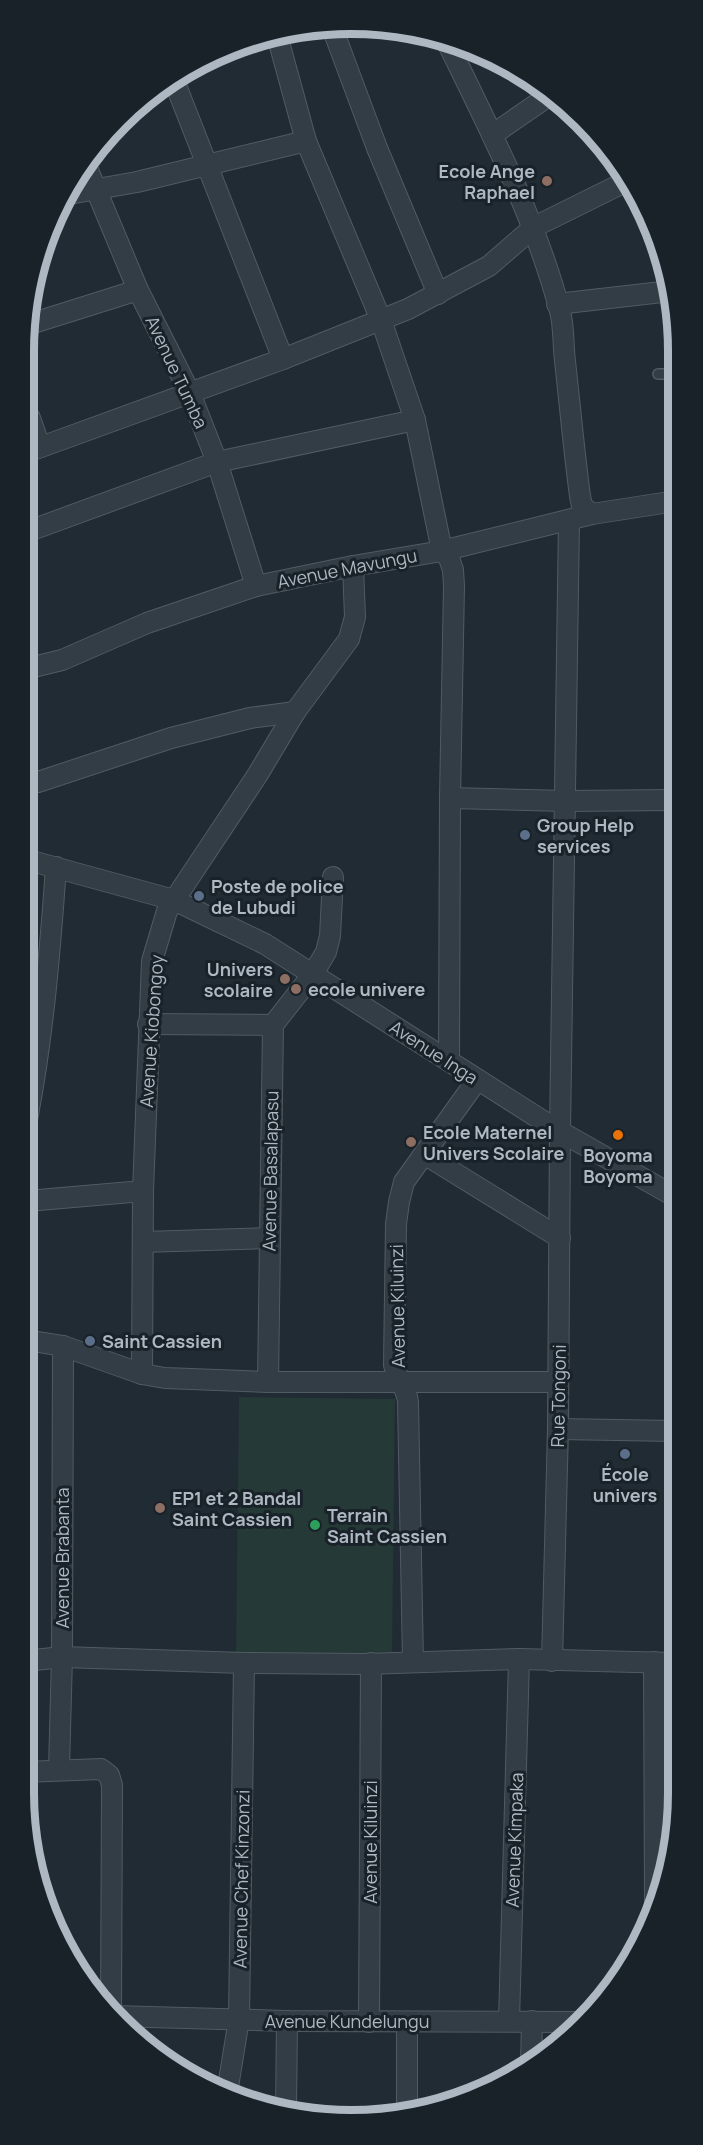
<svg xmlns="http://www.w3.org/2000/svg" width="703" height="2145" font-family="Manrope,sans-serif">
<rect width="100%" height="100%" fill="#202b34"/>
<!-- green -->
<path fill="#253937" d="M239,1397L395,1399L392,1654L236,1652Z"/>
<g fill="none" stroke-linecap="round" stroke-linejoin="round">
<defs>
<path id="lane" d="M658,374H676"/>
<g id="street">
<path d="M333,30L377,148L438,294"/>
<path d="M277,35L306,141L381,320L415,420L442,551L449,558L453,570L454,586L450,798L449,1061"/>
<path d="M447,42C490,130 535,217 560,311C564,326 563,345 565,361C570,406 574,451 580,496L582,506L592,514"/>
<path d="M173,78L283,359"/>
<path d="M492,135L550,95"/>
<path d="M85,163L138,290L190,393L217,462L256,586"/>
<path d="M69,194L137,182L306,141"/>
<path d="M557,304L671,291"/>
<path d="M30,324L138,290"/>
<path d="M30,418L40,447"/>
<path d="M30,451L283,359L408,309L489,266L534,227L627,181"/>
<path d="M29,531L217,462L415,420"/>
<path d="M29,668L62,660L147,623L256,586L353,566L442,551L592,514L676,501"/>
<path d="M38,782L171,738L250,718L295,712"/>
<path d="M450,798L565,801L675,800"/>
<path d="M28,860L174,900L265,944L554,1128L674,1196"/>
<path d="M148,1024L273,1025"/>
<path d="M27,1120C43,1037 50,952 56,867"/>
<path d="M424,1154L560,1238"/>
<path d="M27,1201L143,1191"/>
<path d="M143,1242L269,1238"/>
<path d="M26,1340L63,1346L142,1374L165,1378L268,1382H558"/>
<path d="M142,1374L143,1191L152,961L167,911L258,774L295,712L349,639L355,617L353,566"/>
<path d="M268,1382L273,1025L313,974L326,952L330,936L333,877"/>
<path d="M558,1429L674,1431"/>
<path d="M25,1661L62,1657L244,1663L365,1664L519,1659L673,1663"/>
<path d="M552,1661L558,1429L560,1131L569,520"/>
<path d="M413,1662L408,1402C407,1388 397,1379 394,1365L396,1224L399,1202L404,1182L477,1080"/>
<path d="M654,1662L655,1901"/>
<path d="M59,1769L62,1657L63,1346"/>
<path d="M24,1772L101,1769L109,1775L112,1785L111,2014"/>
<path d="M114,2016L287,2021L580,2022"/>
<path d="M509,2021L519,1659"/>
<path d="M369,2022L371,1663"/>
<path d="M531,2063L532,2021"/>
<path d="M227,2093L239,2019L244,1663"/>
<path d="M286,2111L287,2021"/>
<path d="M407,2112V2022"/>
</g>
</defs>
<!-- lane casing -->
<use href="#lane" stroke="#515b63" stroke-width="12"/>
<!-- street casing -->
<use href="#street" stroke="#515b63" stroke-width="22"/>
<!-- lane -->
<use href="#lane" stroke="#333d45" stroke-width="9"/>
<!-- street -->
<use href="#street" stroke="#333d45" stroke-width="20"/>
</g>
<!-- markers -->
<g fill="#8d6e63" stroke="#192229" stroke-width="2">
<circle cx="547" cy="181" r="6"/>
<circle cx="285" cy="979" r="6"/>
<circle cx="296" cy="989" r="6"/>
<circle cx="411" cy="1142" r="6"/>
<circle cx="160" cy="1508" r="6"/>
</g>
<g fill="#5c6f8a" stroke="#192229" stroke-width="2">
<circle cx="525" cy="835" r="6"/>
<circle cx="199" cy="896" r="6"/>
<circle cx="90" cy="1341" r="6"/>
<circle cx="625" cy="1454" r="6"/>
</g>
<circle fill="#e8710a" stroke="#192229" stroke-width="2" cx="618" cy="1135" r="6"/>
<circle fill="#2e9e5b" stroke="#192229" stroke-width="2" cx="315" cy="1525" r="6"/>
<g text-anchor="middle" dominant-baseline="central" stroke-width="6" stroke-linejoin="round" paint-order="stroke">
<!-- poi labels -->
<g font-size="18" font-weight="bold" fill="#adb8c2" stroke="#192229" text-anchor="start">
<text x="535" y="171" text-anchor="end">Ecole Ange<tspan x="535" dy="21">Raphael</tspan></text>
<text x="537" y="825">Group Help<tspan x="537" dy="21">services</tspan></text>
<text x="211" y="886">Poste de police<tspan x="211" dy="21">de Lubudi</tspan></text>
<text x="273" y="969" text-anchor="end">Univers<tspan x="273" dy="21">scolaire</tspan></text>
<text x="308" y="989">ecole univere</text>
<text x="423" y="1132">Ecole Maternel<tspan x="423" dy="21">Univers Scolaire</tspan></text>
<text x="618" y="1155" text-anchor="middle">Boyoma<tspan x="618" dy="21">Boyoma</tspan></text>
<text x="102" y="1341">Saint Cassien</text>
<text x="625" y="1474" text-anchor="middle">École<tspan x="625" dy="21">univers</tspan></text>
<text x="172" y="1498">EP1 et 2 Bandal<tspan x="172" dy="21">Saint Cassien</tspan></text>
<text x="327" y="1515">Terrain<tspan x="327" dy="21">Saint Cassien</tspan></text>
</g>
<!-- street labels -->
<g font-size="18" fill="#adb8c2" stroke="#192229">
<text transform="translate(177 372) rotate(65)">Avenue Tumba</text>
<text transform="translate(347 568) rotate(-11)">Avenue Mavungu</text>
<text transform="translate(151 1031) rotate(-86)">Avenue Kiobongoy</text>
<text transform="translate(434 1052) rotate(33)">Avenue Inga</text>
<text transform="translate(270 1171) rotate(-89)">Avenue Basalapasu</text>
<text transform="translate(397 1306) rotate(-91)">Avenue Kiluinzi</text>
<text transform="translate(558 1396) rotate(-89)">Rue Tongoni</text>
<text transform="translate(62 1558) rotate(-90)">Avenue Brabanta</text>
<text transform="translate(514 1840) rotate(-88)">Avenue Kimpaka</text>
<text transform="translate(370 1842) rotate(-90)">Avenue Kiluinzi</text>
<text transform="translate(241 1879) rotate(-89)">Avenue Chef Kinzonzi</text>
<text x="347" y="2021">Avenue Kundelungu</text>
</g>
</g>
<!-- crop -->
<path d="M0 0H703V2145H0ZM351 34H351A317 317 0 0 1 668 351V1793A317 317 0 0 1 351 2110H351A317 317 0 0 1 34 1793V351A317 317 0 0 1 351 34Z" fill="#192229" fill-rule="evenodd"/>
<path fill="none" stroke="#adb8c2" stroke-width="8" d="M351 34H351A317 317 0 0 1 668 351V1793A317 317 0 0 1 351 2110H351A317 317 0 0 1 34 1793V351A317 317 0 0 1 351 34Z"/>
</svg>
